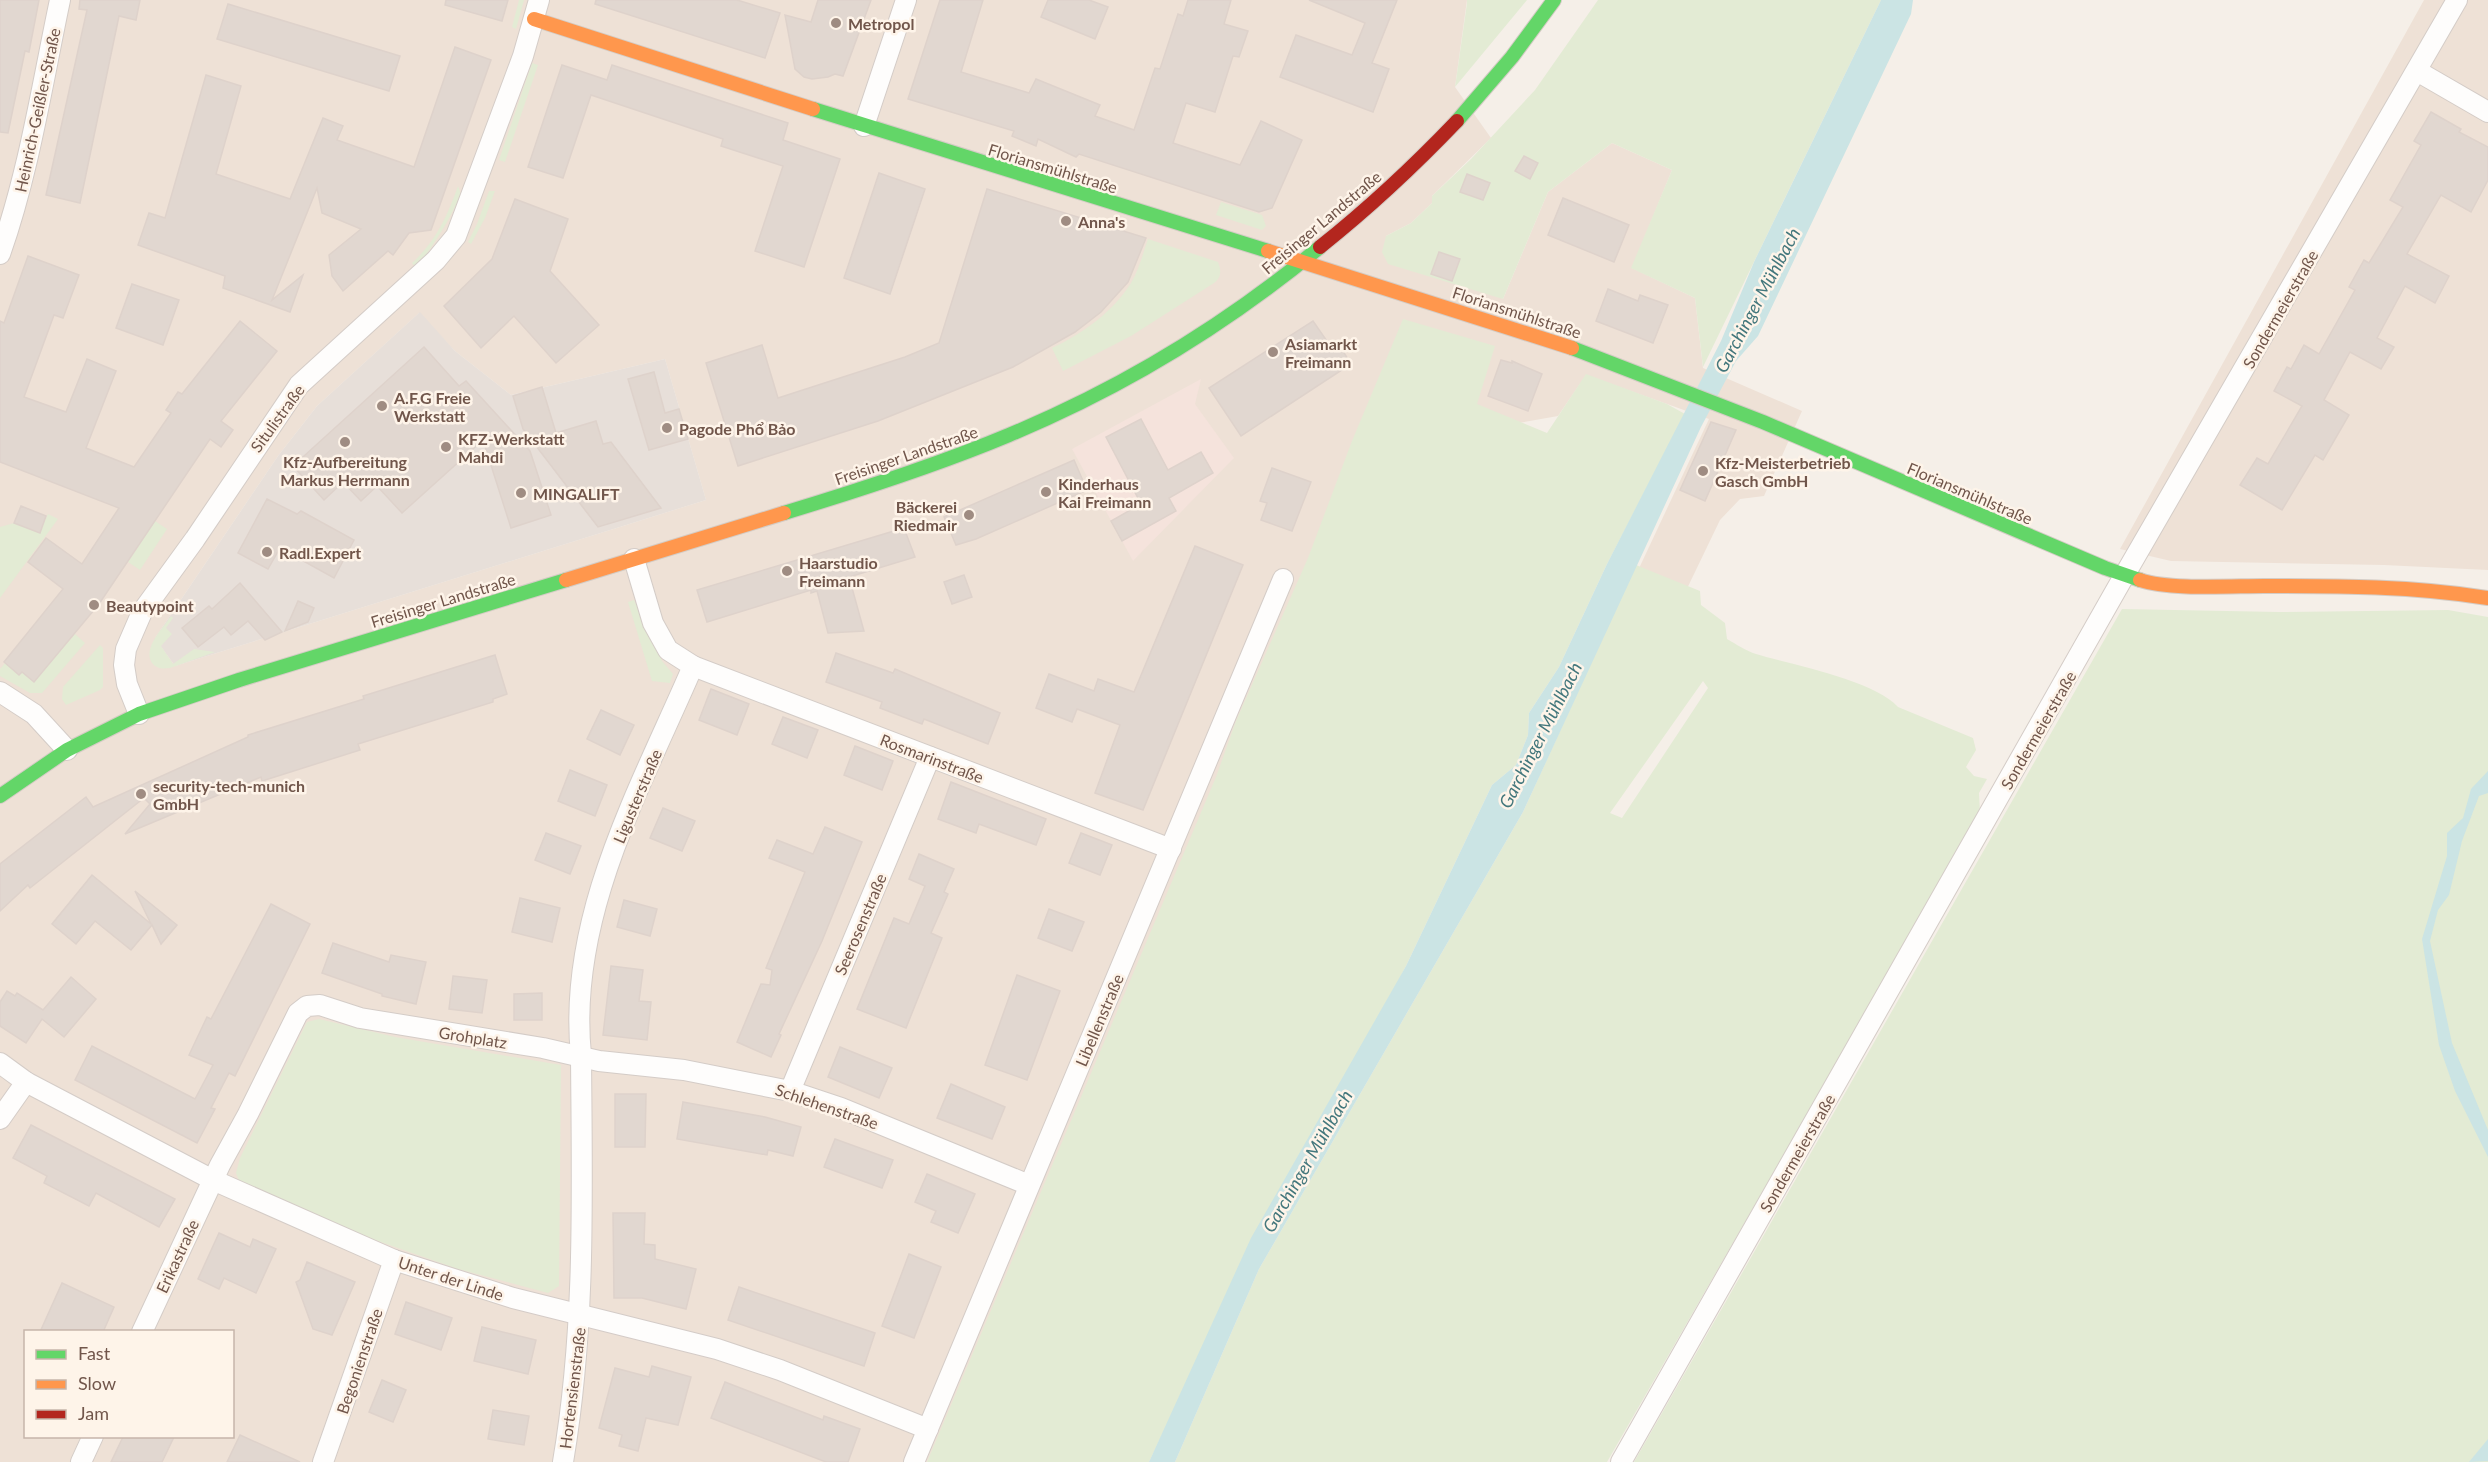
<svg xmlns="http://www.w3.org/2000/svg" width="2488" height="1462" font-family="Lato,sans-serif">
<rect width="100%" height="100%" fill="#f5efe8"/>
<!-- residential -->
<g fill="#eee1d6" fill-rule="evenodd">
<path d="M0,0H1467L1455,87L1491,138L1432,196V203L1411,223L1386,236L1503,299L1548,192L1612,143L1672,170L1632,268L1695,298L1703,368L1802,411L1764,496L1740,499L1720,520L1682,599L1634,579L1709,419L1586,375L1558,416L1491,428L927,1462H0ZM419,313L455,351L511,395L665,359L706,500L175,666L155,638L278,456L317,406ZM26,1332H232V1436H26Z"/>
<path d="M2424,0H2488V570L2384,565L2171,561L2120,549Z"/>
</g>
<!-- commercial -->
<path fill="#f5e3dc" d="M1201,379L1195,404L1234,458L1133,561L1072,449Z"/>
<!-- industrial -->
<path fill="#e7dfd9" d="M420,312L455,351L511,395L665,359L706,500L175,666L155,638L278,456L317,406Z"/>
<!-- green -->
<g fill="#e3ebd4" fill-rule="evenodd">
<path d="M519,0H524L516,29L512,27Z"/>
<path d="M1467,0H1527L1455,87L1467,3Z"/>
<path d="M1598,0H1881L1703,367L1695,298L1631,268L1672,170L1612,143L1548,192L1503,299L1388,264L1382,252L1386,236L1411,223L1432,203V196L1471,159L1535,90Z"/>
<path d="M532,63L538,65L505,162L499,160Z"/>
<path d="M458,186L461,194C449,221 435,244 416,268L412,263C436,241 447,217 458,186Z"/>
<path d="M489,191H495L485,218L471,244L468,242L477,224Z"/>
<path d="M1221,202L1262,215L1266,226L1262,230L1216,215Z"/>
<path d="M1148,239L1218,262C1221,270 1222,277 1214,283L1131,336L1063,371L1052,348C1082,334 1113,312 1131,283C1139,270 1143,253 1148,239Z"/>
<path d="M1403,319L1495,346L1477,404L1547,433L1586,374L1667,404L1685,414L1607,564L1559,667L1529,713L1528,735L1516,765L1492,785L1406,966L1178,1401L1149,1462H927L1216,777L1236,721L1308,558L1352,441Z"/>
<path d="M48,514L58,519L0,598V527L14,523L39,533Z"/>
<path d="M155,521L167,529L140,570L128,562Z"/>
<path d="M1636,565L1700,591L1701,605L1725,623L1727,639C1736,644 1746,651 1756,654C1792,665 1874,680 1898,707L1973,738L1976,750L1966,767L1974,776L1987,779L1979,793L1980,813L1607,1462H1175L1259,1269L1523,812ZM1703,681L1708,688L1622,818L1610,813Z"/>
<path d="M634,600L662,661L673,674L670,683L652,681L628,602Z"/>
<path d="M2122,609L2279,612L2448,610L2488,617V1462H1634Z"/>
<path d="M171,616L173,618L166,628L172,634L161,646L173,664L194,649L215,652L170,668C163,669 157,669 152,663C142,648 164,627 171,616Z"/>
<path d="M75,634L85,643L42,693H30L0,676V669L5,663L19,675L22,672L34,681Z"/>
<path d="M100,645L103,648V687L100,690L66,705L62,699L63,687Z"/>
<path d="M319,1019L395,1037L561,1065L559,1286L548,1293L458,1269L375,1240L240,1183L236,1173L240,1158L307,1022Z"/>
</g>
<!-- water -->
<g fill="#cbe4e4">
<path d="M1881,0H1913L1911,14L1758,336L1736,361L1701,427L1523,812L1259,1269L1175,1462H1149L1251,1238L1406,966L1492,785L1516,765L1528,735L1529,713L1559,667L1607,564L1721,341L1754,262Z"/>
<path d="M2488,771V793L2479,796L2462,841L2449,895L2438,910L2430,941L2452,1043L2488,1130V1157L2455,1091L2439,1045L2422,939L2447,856V833L2463,818L2471,789Z"/>
<path d="M2488,1439V1461L2469,1462Z"/>
</g>
<!-- building -->
<g fill="#e1d7d0" stroke="#ded2cb" stroke-width="1.5">
<path d="M0,0H39L29,52L25,51L8,133L0,132Z"/>
<path d="M80,0H140L136,20L119,16L80,203L46,195L87,10L79,9Z"/>
<path d="M446,0H508L502,21L445,5Z"/>
<path d="M596,0H737L780,13L765,58L595,4Z"/>
<path d="M818,0H871L843,76L835,74L828,77L812,79L804,77L795,69L785,15L811,22Z"/>
<path d="M940,0H983L961,72L1029,93L1036,79L1100,105L1095,116L1134,130L1155,68L1160,69L1178,14L1183,16L1188,0H1231L1224,24L1248,31L1239,57L1233,56L1215,112L1186,103L1173,143L1240,165L1261,121L1302,140L1272,208L1259,212L1079,154L1076,157L1038,139L1036,146L1012,136L1014,131L908,99Z"/>
<path d="M1048,0H1089L1108,7L1095,39L1041,17Z"/>
<path d="M1309,0H1397L1372,63L1389,69L1373,112L1280,77L1296,35L1352,55L1365,23Z"/>
<path d="M228,4L400,56L389,91L217,39Z"/>
<path d="M455,47L491,60L431,230L409,233L393,255L388,251L343,291L332,276L329,255L361,229L322,213L317,188L272,300L303,275L290,312L223,288L225,276L138,245L149,213L165,218L206,75L241,86L216,174L290,199L323,118L343,126L337,140L414,167Z"/>
<path d="M562,65L607,80L612,65L788,123L783,140L840,159L804,267L755,251L783,166L721,146L723,139L591,95L563,178L528,167Z"/>
<path d="M2431,112L2461,129L2459,132L2488,147V180L2471,212L2441,195L2407,254L2449,276L2435,303L2405,286L2377,338L2394,347L2381,369L2350,352L2324,400L2349,415L2323,460L2315,455L2282,510L2240,485L2257,458L2268,464L2302,406L2274,391L2287,367L2291,369L2304,345L2319,354L2355,290L2349,287L2364,260L2369,263L2403,207L2390,200L2421,145L2414,141Z"/>
<path d="M1524,156L1538,163L1530,179L1515,171Z"/>
<path d="M879,173L925,189L890,294L844,278Z"/>
<path d="M1467,174L1490,183L1483,200L1460,192Z"/>
<path d="M987,189L1146,238L1128,282L1101,312L1075,332L1013,367L878,421L738,466L706,363L762,345L778,398L905,357L939,343Z"/>
<path d="M1563,198L1629,225L1614,262L1548,235Z"/>
<path d="M515,199L568,219L550,271L599,325L556,363L514,316L481,348L444,306L492,259Z"/>
<path d="M1439,252L1460,259L1452,281L1431,274Z"/>
<path d="M28,256L79,275L63,318L54,315L24,397L66,412L87,359L116,371L86,448L134,467L171,413L166,410L178,392L182,394L240,321L277,351L221,421L233,430L221,447L210,439L99,604L34,682L22,672L19,675L4,662L63,589L28,562L46,538L82,564L119,508L0,462V321L4,323Z"/>
<path d="M132,284L179,300L163,345L116,328Z"/>
<path d="M1608,289L1638,301L1640,295L1668,305L1653,343L1596,321Z"/>
<path d="M1313,321L1331,347L1338,343L1351,364L1241,436L1209,388Z"/>
<path d="M424,347L459,386L466,381L530,451L551,515L511,528L483,440L402,513L377,486L361,501L343,482L324,500L293,466Z"/>
<path d="M1501,360L1512,363V361L1542,374L1528,411L1488,396Z"/>
<path d="M654,372L665,413L679,409L688,439L649,450L628,379Z"/>
<path d="M542,387L556,433L596,421L603,444L611,442L661,508L598,527L523,429L513,396Z"/>
<path d="M1141,419L1168,470L1201,452L1213,473L1169,498L1176,511L1122,541L1111,521L1141,504L1106,437Z"/>
<path d="M1711,422L1736,430L1705,501L1680,490Z"/>
<path d="M1074,460L1087,490L976,539L956,545L944,517Z"/>
<path d="M1272,468L1311,482L1292,531L1261,520L1267,503L1260,501Z"/>
<path d="M267,499L297,514L301,511L354,540L334,578L280,548L268,569L238,553Z"/>
<path d="M21,506L46,516L40,533L14,523Z"/>
<path d="M904,528L915,557L849,577L864,631L828,633L817,591L811,593V590L707,622L697,590Z"/>
<path d="M1195,546L1243,565L1143,810L1095,793L1120,725L1077,709L1072,722L1036,708L1049,674L1094,691L1098,679L1134,692Z"/>
<path d="M964,575L972,597L952,604L944,582Z"/>
<path d="M240,583L282,632L265,640L248,621L231,635L224,627L198,647L182,628L209,606L212,609Z"/>
<path d="M298,601L314,608L308,622L285,631Z"/>
<path d="M836,653L893,673L895,669L1000,713L988,744L924,719L922,724L880,708L882,702L826,682Z"/>
<path d="M495,655L507,694L493,699V702L358,744L360,750L262,781L261,777L125,834L150,804L144,798L30,888L28,885L0,911V864L86,797L93,807L248,737V735L364,699L363,696Z"/>
<path d="M711,689L749,704L737,735L699,720Z"/>
<path d="M601,710L634,725L620,755L587,739Z"/>
<path d="M783,717L818,730L807,758L772,744Z"/>
<path d="M855,746L893,761L882,790L844,775Z"/>
<path d="M570,770L607,785L595,816L558,801Z"/>
<path d="M951,782L1046,819L1036,845L979,824L976,833L938,819Z"/>
<path d="M663,808L695,821L682,851L650,838Z"/>
<path d="M825,827L862,842L822,941L779,1034L781,1035L771,1057L737,1042L761,984L770,985L772,970L766,968L805,872L769,858L777,840L813,854Z"/>
<path d="M546,833L581,846L570,874L535,860Z"/>
<path d="M1081,833L1112,845L1100,875L1069,863Z"/>
<path d="M919,854L954,869L944,892L948,894L931,933L942,938L906,1028L857,1009L894,918L909,924L925,886L909,879Z"/>
<path d="M92,875L151,924L135,891L177,925L161,944L152,925L131,950L95,921L76,944L52,924Z"/>
<path d="M520,898L560,908L552,942L512,932Z"/>
<path d="M624,900L657,909L650,936L617,927Z"/>
<path d="M271,904L310,924L235,1076L229,1073L211,1108L215,1109L197,1143L75,1080L92,1046L195,1099L213,1065L189,1055L207,1017L211,1019Z"/>
<path d="M1049,909L1084,922L1072,951L1038,938Z"/>
<path d="M333,943L389,962L391,955L426,962L416,1004L382,996V994L322,973Z"/>
<path d="M611,966L643,970L639,1001L651,1002L647,1040L603,1035Z"/>
<path d="M1017,975L1060,991L1027,1080L985,1065Z"/>
<path d="M453,976L487,980L482,1013L449,1009Z"/>
<path d="M71,977L96,999L64,1037L42,1019L26,1043L0,1026V1002L7,991L15,996L17,993L43,1010Z"/>
<path d="M542,993V1020H514V994Z"/>
<path d="M840,1047L892,1068L879,1098L828,1077Z"/>
<path d="M951,1084L1005,1107L992,1139L937,1118Z"/>
<path d="M615,1094H646L645,1147H615Z"/>
<path d="M683,1102L765,1117L801,1127L793,1156L768,1150L767,1155L677,1139Z"/>
<path d="M31,1125L175,1199L159,1227L96,1193L89,1206L44,1183L47,1176L13,1158Z"/>
<path d="M835,1139L893,1160L882,1188L824,1167Z"/>
<path d="M927,1174L975,1194L958,1233L931,1222L936,1211L915,1202Z"/>
<path d="M613,1213H645L644,1244L655,1245V1259L696,1269L686,1309L642,1298H614Z"/>
<path d="M219,1233L250,1247L253,1239L276,1249L256,1293L224,1278L219,1289L198,1279Z"/>
<path d="M909,1254L941,1267L914,1338L882,1326Z"/>
<path d="M307,1262L355,1282L332,1335L313,1329L296,1282L300,1280Z"/>
<path d="M62,1283L114,1307L103,1332H40Z"/>
<path d="M739,1287L875,1333L864,1366L728,1320Z"/>
<path d="M406,1302L452,1318L441,1350L395,1334Z"/>
<path d="M482,1327L536,1340L528,1374L474,1361Z"/>
<path d="M652,1366L691,1377L678,1425L646,1418L638,1451L619,1446L622,1435L599,1428L615,1368L649,1377Z"/>
<path d="M382,1380L406,1390L393,1422L369,1412Z"/>
<path d="M725,1382L823,1420L824,1416L860,1429L848,1462H826L711,1418Z"/>
<path d="M493,1410L529,1416L524,1445L488,1439Z"/>
<path d="M240,1435L300,1462H227Z"/>
<path d="M123,1437H174L162,1462H111Z"/>
</g>
<g fill="none" stroke-linecap="round" stroke-linejoin="round">
<defs>
<g id="street">
<path d="M2417,71L2488,112"/>
<path d="M864,126L906,0"/>
<path d="M0,254C29,172 42,85 60,0"/>
<path d="M693,666L1171,849"/>
<path d="M0,692L34,714L67,750"/>
<path d="M139,714L127,684L124,665L126,649L142,612L195,539L299,385L436,260L456,236L523,56L539,0"/>
<path d="M0,1063L26,1082L213,1180L394,1260L513,1298L717,1349L780,1370L928,1429"/>
<path d="M790,1091L930,757"/>
<path d="M0,1119L26,1082"/>
<path d="M142,1332L220,1165L248,1114L298,1013L307,1006L320,1005L360,1018L543,1048L599,1061L684,1070L790,1091L841,1108L1029,1185"/>
<path d="M81,1462L93,1436"/>
<path d="M323,1462L394,1260"/>
<path d="M563,1462C586,1326 582,1193 581,1055C567,917 640,789 693,666L668,650L653,623L634,559"/>
<path d="M914,1462L1283,579"/>
<path d="M1621,1462L2124,576L2457,0"/>
</g>
<g id="fast">
<path d="M813,109L1268,251"/>
<path d="M1457,121L1512,57L1554,0"/>
<path d="M1572,348L1763,422L2105,568L2140,580"/>
<path d="M784,513C860,490 935,466 1009,435C1120,389 1227,324 1320,247"/>
<path d="M0,796L67,750L139,714L239,680L566,580"/>
</g>
<g id="slow">
<path d="M534,19L813,109"/>
<path d="M1268,251L1572,348"/>
<path d="M566,580L784,513"/>
<path d="M2140,580C2169,590 2231,586 2264,586C2339,586 2413,586 2488,598"/>
</g>
<path id="jam" d="M1320,247C1369,208 1414,166 1457,121"/>
</defs>
<!-- street casing -->
<use href="#street" stroke="#d4ccc7" stroke-width="22"/>
<!-- fast casing -->
<use href="#fast" stroke="#d4ccc5" stroke-width="16"/>
<!-- slow casing -->
<use href="#slow" stroke="#d4ccc5" stroke-width="16"/>
<!-- jam casing -->
<use href="#jam" stroke="#d4ccc5" stroke-width="16"/>
<!-- street -->
<use href="#street" stroke="#fefdfc" stroke-width="20"/>
<!-- fast -->
<use href="#fast" stroke="#63d668" stroke-width="14"/>
<!-- slow -->
<use href="#slow" stroke="#ff974d" stroke-width="14"/>
<!-- jam -->
<use href="#jam" stroke="#b3261e" stroke-width="14"/>
</g>
<!-- markers -->
<g fill="#9f8c82" stroke="#fef4e9" stroke-width="2">
<circle cx="836" cy="23" r="6"/>
<circle cx="1066" cy="221" r="6"/>
<circle cx="1273" cy="352" r="6"/>
<circle cx="382" cy="406" r="6"/>
<circle cx="667" cy="428" r="6"/>
<circle cx="345" cy="442" r="6"/>
<circle cx="446" cy="447" r="6"/>
<circle cx="1703" cy="471" r="6"/>
<circle cx="1046" cy="492" r="6"/>
<circle cx="521" cy="493" r="6"/>
<circle cx="969" cy="515" r="6"/>
<circle cx="267" cy="552" r="6"/>
<circle cx="787" cy="571" r="6"/>
<circle cx="94" cy="605" r="6"/>
<circle cx="141" cy="794" r="6"/>
</g>
<g text-anchor="middle" dominant-baseline="central" stroke-width="5" stroke-linejoin="round" paint-order="stroke">
<!-- poi labels -->
<g font-size="16" font-weight="bold" fill="#71564b" stroke="#fef4e9" text-anchor="start">
<text x="848" y="23">Metropol</text>
<text x="1078" y="221">Anna's</text>
<text x="1285" y="343">Asiamarkt<tspan x="1285" dy="18">Freimann</tspan></text>
<text x="394" y="397">A.F.G Freie<tspan x="394" dy="18">Werkstatt</tspan></text>
<text x="679" y="428">Pagode Phổ Bảo</text>
<text x="458" y="438">KFZ-Werkstatt<tspan x="458" dy="18">Mahdi</tspan></text>
<text x="345" y="461" text-anchor="middle">Kfz-Aufbereitung<tspan x="345" dy="18">Markus Herrmann</tspan></text>
<text x="1715" y="462">Kfz-Meisterbetrieb<tspan x="1715" dy="18">Gasch GmbH</tspan></text>
<text x="1058" y="483">Kinderhaus<tspan x="1058" dy="18">Kai Freimann</tspan></text>
<text x="533" y="493">MINGALIFT</text>
<text x="957" y="506" text-anchor="end">Bäckerei<tspan x="957" dy="18">Riedmair</tspan></text>
<text x="279" y="552">Radl.Expert</text>
<text x="799" y="562">Haarstudio<tspan x="799" dy="18">Freimann</tspan></text>
<text x="106" y="605">Beautypoint</text>
<text x="153" y="785">security-tech-munich<tspan x="153" dy="18">GmbH</tspan></text>
</g>
<!-- street labels -->
<g font-size="16" fill="#71564b" stroke="#fef4e9">
<text transform="translate(37 110) rotate(-78)">Heinrich-Geißler-Straße</text>
<text transform="translate(1053 168) rotate(17)">Floriansmühlstraße</text>
<text transform="translate(1321 222) rotate(-40)">Freisinger Landstraße</text>
<text transform="translate(2280 309) rotate(-60)">Sondermeierstraße</text>
<text transform="translate(1517 312) rotate(18)">Floriansmühlstraße</text>
<text transform="translate(277 418) rotate(-54)">Situlistraße</text>
<text transform="translate(906 455) rotate(-19)">Freisinger Landstraße</text>
<text transform="translate(1970 493) rotate(23)">Floriansmühlstraße</text>
<text transform="translate(443 600) rotate(-17)">Freisinger Landstraße</text>
<text transform="translate(2038 730) rotate(-60)">Sondermeierstraße</text>
<text transform="translate(932 758) rotate(21)">Rosmarinstraße</text>
<text transform="translate(637 796) rotate(-67)">Ligusterstraße</text>
<text transform="translate(860 924) rotate(-67)">Seerosenstraße</text>
<text transform="translate(1099 1020) rotate(-67)">Libellenstraße</text>
<text transform="translate(473 1037) rotate(9)">Grohplatz</text>
<text transform="translate(827 1106) rotate(19)">Schlehenstraße</text>
<text transform="translate(1797 1153) rotate(-60)">Sondermeierstraße</text>
<text transform="translate(177 1256) rotate(-65)">Erikastraße</text>
<text transform="translate(451 1278) rotate(18)">Unter der Linde</text>
<text transform="translate(359 1361) rotate(-71)">Begonienstraße</text>
<text transform="translate(572 1388) rotate(-83)">Hortensienstraße</text>
</g>
<!-- water labels -->
<g font-size="18" font-style="italic" fill="#43777c" stroke="#fef4e9">
<text transform="translate(1757 300) rotate(-62)">Garchinger Mühlbach</text>
<text transform="translate(1540 735) rotate(-63)">Garchinger Mühlbach</text>
<text transform="translate(1307 1161) rotate(-60)">Garchinger Mühlbach</text>
</g>
</g>
<!-- legend -->
<rect x="24" y="1330" width="210" height="108" fill="#fef4e9" stroke="#c6b5aa" stroke-width="1.5"/>
<rect x="36" y="1350" width="30" height="9" fill="#63d668" stroke="#c6b5aa" stroke-width="1.5"/>
<text x="78" y="1360" font-size="18" fill="#71564b">Fast</text>
<rect x="36" y="1380" width="30" height="9" fill="#ff974d" stroke="#c6b5aa" stroke-width="1.5"/>
<text x="78" y="1390" font-size="18" fill="#71564b">Slow</text>
<rect x="36" y="1410" width="30" height="9" fill="#b3261e" stroke="#c6b5aa" stroke-width="1.5"/>
<text x="78" y="1420" font-size="18" fill="#71564b">Jam</text>
</svg>
